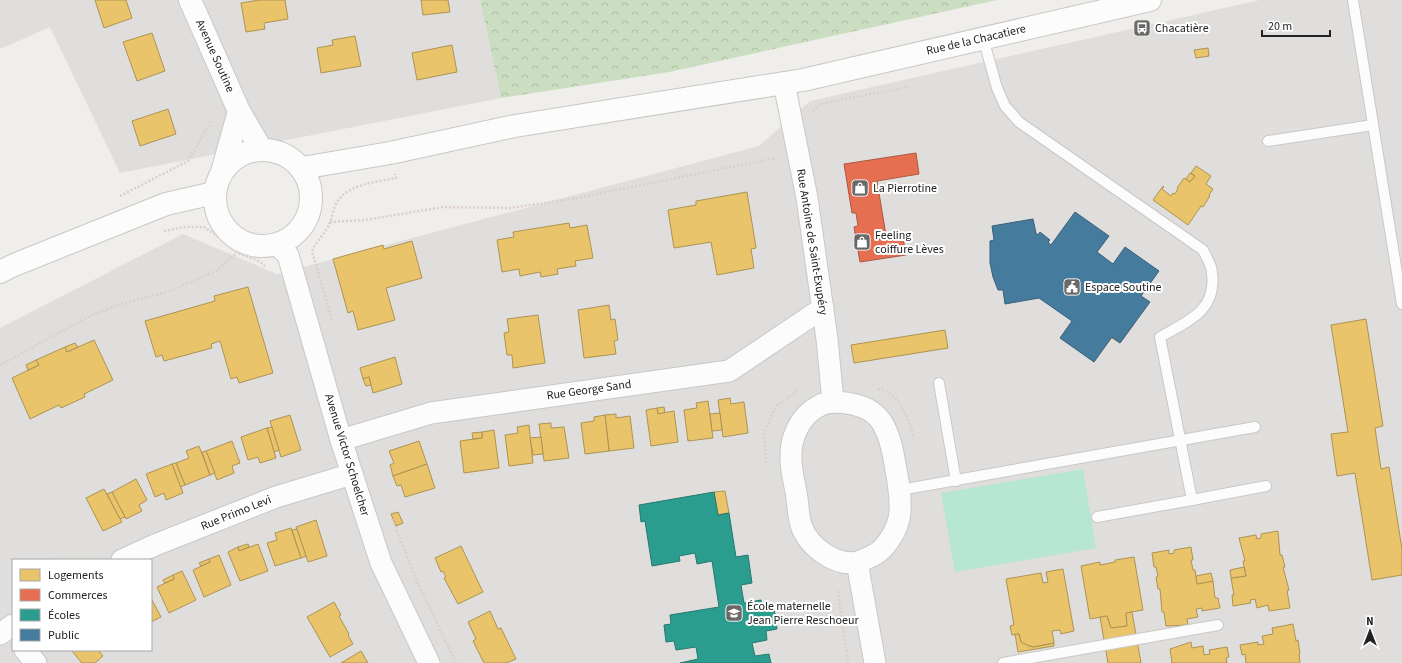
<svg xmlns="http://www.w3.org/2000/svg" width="1402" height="663" font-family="'Source Sans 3',sans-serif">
<defs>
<pattern id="forest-crowns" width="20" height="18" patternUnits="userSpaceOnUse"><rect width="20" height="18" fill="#cbdec1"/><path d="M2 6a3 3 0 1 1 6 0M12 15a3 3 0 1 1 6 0" fill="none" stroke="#aebea6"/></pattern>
</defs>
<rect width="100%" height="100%" fill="#f0eeeb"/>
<!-- residential -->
<g fill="#dfdedc" fill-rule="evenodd">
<path d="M0,0H480L501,98L120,173L50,27L0,49Z"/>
<path d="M1260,0H1402V663H0V328L183,234L277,274L759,146L810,101ZM13,560H151V650H13Z"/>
</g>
<!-- forest -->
<path fill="url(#forest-crowns)" d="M480,0H997L669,72L501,98Z"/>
<!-- pitch -->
<path fill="#b7e6d2" d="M1083,469L1096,548L955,572L941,493Z"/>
<!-- parking -->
<g fill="#e0dfde">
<path d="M1096,42L1142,75L1087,141L1040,110Z"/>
<path d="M1161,74L1213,108L1153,190L1102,155Z"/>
<path d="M1343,97L1369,263L1280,277L1254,111Z"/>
<path d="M750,276L752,294L771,291L774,312L749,315L751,334L695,342L697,357L640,365L636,338L654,335L650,309L675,305L673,287Z"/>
<path d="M937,293L948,348L854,363L844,308Z"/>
<path d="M462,295L465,313L480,311L491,386L454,391L448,352L422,355L415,302Z"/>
<path d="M1244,338L1255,395L1174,409L1164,355Z"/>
<path d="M186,366L208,415L167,432L74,477L66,461L61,441L53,426L99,403Z"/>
<path d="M967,372L980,442L1167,410L1172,427L983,462L981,454L927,466L914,382Z"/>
<path d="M1263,434L1276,510L1098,546L1084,466Z"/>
<path d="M47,516L67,549L48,560H13V598L0,607V544Z"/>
</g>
<!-- homes -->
<g fill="#e9c46a" stroke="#ad9354">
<path d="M95,0H126L132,18L104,28Z"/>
<path d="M259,0H285L288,19L264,23L265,29L246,32L241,3Z"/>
<path d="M421,0H448L450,12L423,15Z"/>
<path d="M152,33L165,71L137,81L123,42Z"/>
<path d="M355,36L361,66L321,73L317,48L333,45L332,40Z"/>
<path d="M452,45L457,72L417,80L412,53Z"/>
<path d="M1208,48L1209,56L1196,58L1194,50Z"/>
<path d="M168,109L176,134L140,146L132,121Z"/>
<path d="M1196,166L1211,176L1206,184L1213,189L1209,195L1210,196L1203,207L1201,206L1188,225L1153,200L1163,186L1164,187L1162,189L1171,196L1173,193L1175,194L1178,189L1177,188L1184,178L1190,182L1195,176L1191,173Z"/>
<path d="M1190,173L1195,176L1190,182L1186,179Z"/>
<path d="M747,192L756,248L751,249L754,268L717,275L711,242L674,248L668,210L696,205V201Z"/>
<path d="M569,223L570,228L587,225L593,258L575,261L576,266L557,269L558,274L541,277L540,272L520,276L519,269L502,272L497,240L514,237L513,232Z"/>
<path d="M412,241L422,278L386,288L395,320L358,330L353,311L348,313L333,259L383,245L384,249Z"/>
<path d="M248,287L273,373L239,383L237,377L231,379L220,341L211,344L212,348L164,361L162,355L156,357L145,321L215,301L214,296Z"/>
<path d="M609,305L611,320L615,319L618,340L614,341L616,354L584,358L578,310Z"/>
<path d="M1106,306L1134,324L1120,343L1092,326Z"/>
<path d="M538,315L545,363L513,368L512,355H507L504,333L509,332L507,319Z"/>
<path d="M1366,319L1383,426L1375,428L1381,469L1389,467L1402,549V575L1372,580L1355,473L1337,476L1331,434L1348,432L1331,325Z"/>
<path d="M945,330L948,348L854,363L851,345Z"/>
<path d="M94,340L113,380L84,394L85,397L61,408L59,405L30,419L12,378L39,365L36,360L65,347L67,352Z"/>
<path d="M75,343L78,347L67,352L65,347Z"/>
<path d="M395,357L402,384L373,393L369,377L363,379L360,368Z"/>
<path d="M36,360L39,365L28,370L26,365Z"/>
<path d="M369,377L371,385L366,386L363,379Z"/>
<path d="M730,398L731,404L744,402L748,433L723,437L718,400Z"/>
<path d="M708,401L713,438L688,441L684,410L697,408L696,403Z"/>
<path d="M664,407L665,413L658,414L657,408Z"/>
<path d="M657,408L658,414L674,411L678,442L651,446L646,410Z"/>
<path d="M720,413L722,430L712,431L710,414Z"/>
<path d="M616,414V418L630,416L634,448L609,451L605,415Z"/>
<path d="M290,415L301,450L281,457L270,421Z"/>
<path d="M605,415L609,451L585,454L581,423L594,421V417Z"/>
<path d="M551,423V428L564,427L569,458L544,461L539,424Z"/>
<path d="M529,425L533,463L509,466L505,435L518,433L517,427Z"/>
<path d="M272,427L279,450L274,452L267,428Z"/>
<path d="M267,428L276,458L260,463L258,457L248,460L241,437Z"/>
<path d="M494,430L499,468L464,473L460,441L482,438V432Z"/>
<path d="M482,432V438L473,439L472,433Z"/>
<path d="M541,437L543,454L533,455L530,438Z"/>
<path d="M232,441L240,463L232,466L234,473L217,480L206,451Z"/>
<path d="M419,441L427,464L393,476L390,465L394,463L389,451Z"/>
<path d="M199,446L210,475L185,485L176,463L189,458L186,451Z"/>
<path d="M206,451L215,473L210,475L202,452Z"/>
<path d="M176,463L185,485L180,487L172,464Z"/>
<path d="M172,464L183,493L166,500L164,493L155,497L146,474Z"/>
<path d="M427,464L435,488L405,497L401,485L397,486L393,476Z"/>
<path d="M136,479L147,500L139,505L142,511L126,519L112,492Z"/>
<path d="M104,489L122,522L103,531L86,498Z"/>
<path d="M725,491L729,513L718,515L714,492Z"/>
<path d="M112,492L125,517L120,519L107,494Z"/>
<path d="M398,512L403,523L396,526L391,514Z"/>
<path d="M316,520L327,556L308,562L296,527Z"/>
<path d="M291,528L301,558L275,566L267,543L277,540L275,533Z"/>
<path d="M297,529L306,556L301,558L292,530Z"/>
<path d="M1278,531L1280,555H1282L1285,567H1283L1289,590L1287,591L1290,608L1269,611L1268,605L1257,608L1255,599L1250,600L1251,603L1233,606L1232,595H1234L1231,578L1246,576L1243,561H1245L1239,538L1256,535L1257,539L1261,538V534Z"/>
<path d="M248,544L249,547L239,551L238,547Z"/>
<path d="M258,544L268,571L240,581L228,552L238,547L239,551Z"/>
<path d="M461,546L483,592L458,604L444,578L446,577L443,571L441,572L435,558Z"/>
<path d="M1191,547L1193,560H1191L1193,570H1195L1197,584L1213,581L1215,598H1218L1220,608L1202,611V608L1196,609L1198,617L1187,619L1188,625L1166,626L1164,612H1162L1160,589H1158L1156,577L1158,576L1156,567H1154L1152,553L1169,550V554L1174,553V550Z"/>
<path d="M219,555L231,585L204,597L193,570L210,562L209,559Z"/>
<path d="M1134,557L1143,610L1126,613L1127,626L1111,628L1107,616L1090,619L1081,566L1100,562V565L1115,562V560Z"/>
<path d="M209,559L210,562L201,566L199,563Z"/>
<path d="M1244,567L1246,576L1231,578L1230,570Z"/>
<path d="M1063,569L1074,631L1061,634L1060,630L1052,631L1054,643L1034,647L1026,645L1021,642L1019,634L1012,635L1010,626L1014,625L1006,579L1041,573L1043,583L1048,582L1046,572Z"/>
<path d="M182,571L196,600L169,613L157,587L174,579L173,575Z"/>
<path d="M1211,573L1213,581L1197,584L1196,576Z"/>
<path d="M173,575L174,579L165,583L163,580Z"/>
<path d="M151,598L161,617L151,622Z"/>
<path d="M334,602L341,615L339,616L349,634L348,635L353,644L330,657L307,617Z"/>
<path d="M490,611L498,629L501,628L516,659L506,663H484L473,641L476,639L468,622Z"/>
<path d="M1132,612L1141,663H1108L1100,617L1107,616L1111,628L1127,626L1126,613Z"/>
<path d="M1293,624L1296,641L1298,640L1300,654H1299L1300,663H1246L1245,654L1242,655L1240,645L1258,642V645L1264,644L1262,636L1273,634L1272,628Z"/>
<path d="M1015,634H1019L1021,642L1029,646L1034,647L1054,643V646L1018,652Z"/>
<path d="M1191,642L1192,648L1203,646L1204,655L1210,654L1209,650L1227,647L1229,657L1226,658L1227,663H1171L1172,662L1170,649Z"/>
<path d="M71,650H98L103,656L95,663H82Z"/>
<path d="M361,651L368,663H341Z"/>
</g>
<!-- shops -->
<path fill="#e76f51" stroke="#ac5843" d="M916,153L919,174L877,181L886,235L902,232L906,255L860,262L854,227L858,226L856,213H852L844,164Z"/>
<!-- schools -->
<path fill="#2a9d8f" stroke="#28786e" d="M714,492L718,515L729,513L736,557L748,555L752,583L741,585L744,603L761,600L762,609L774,607L777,629L766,631L767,640L752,643L755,656L769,654L771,663H680L698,659L696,647L676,650L674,641L666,642L664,625L671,624L670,615L719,607L712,561L697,564L695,553L679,556L680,561L652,566L645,521L641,522L639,505Z"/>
<!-- public -->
<path fill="#457b9d" stroke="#3a6078" d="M1075,212L1109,236L1097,252L1113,264L1125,247L1159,271L1141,296L1150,302L1120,343L1112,337L1094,362L1060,338L1072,321L1039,298L1005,304L1003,290H998L993,277L990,263V241L994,240L992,226L1033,219L1036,233L1038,235L1040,232L1050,240L1048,242L1051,245Z"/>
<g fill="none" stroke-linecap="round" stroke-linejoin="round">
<defs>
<g id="service">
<path d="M1353,0L1402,304"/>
<path d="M983,38L997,88L1005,106L1019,122L1203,250C1206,257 1212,265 1212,273C1217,311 1188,321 1160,337L1192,500L1266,486"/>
<path d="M1268,141L1373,125"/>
<path d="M939,383L956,481"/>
<path d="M900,490L1255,427"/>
<path d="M1097,517L1192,500"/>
<path d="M1003,663L1218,625"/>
</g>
<g id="minor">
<path d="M784,83L807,198L827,339L833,402"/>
<path d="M277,245L288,255L341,440L381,563L429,663"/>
<path d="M833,402C879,403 888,423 895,464C898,480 901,496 900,512C899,528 886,550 872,556C867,558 862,561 858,562C835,567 808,546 801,525C798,515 798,502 796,492C794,481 791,470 791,459C790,438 800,415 819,406C823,403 829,403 833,402Z"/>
<path d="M341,440L431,413L729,371L823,308"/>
<path d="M122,560L155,545L276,497L352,474"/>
<path d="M857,562L875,663"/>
<path d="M0,634L13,625"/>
<path d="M25,650L36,663"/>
</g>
<g id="tertiary">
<path d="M190,0L239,111L261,149"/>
<circle cx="263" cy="198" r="48"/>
<path d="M302,168L390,153L515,126L803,80L1150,0"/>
<path d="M222,172L239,111"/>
<path d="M0,272L14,265L166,204L214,193"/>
</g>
</defs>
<!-- service casing -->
<use href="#service" stroke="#c9c8c7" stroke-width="12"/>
<!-- minor casing -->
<use href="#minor" stroke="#c9c8c7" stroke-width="23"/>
<!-- tertiary casing -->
<use href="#tertiary" stroke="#c9c8c7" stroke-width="24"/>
<!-- path -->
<g stroke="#dccecd" stroke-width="2.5" stroke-dasharray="2 2" stroke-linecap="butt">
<path d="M813,111L819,104L909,87"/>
<path d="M120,196L188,161L211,121"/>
<path d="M330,222L365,220L443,207L510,208L572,199L776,158"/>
<path d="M164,231L185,227H204L223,240L237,253L257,260L265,266"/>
<path d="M332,320L312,251C316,241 324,235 329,225C332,218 333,209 337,202C348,184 377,182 396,178L395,174"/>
<path d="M0,365L90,316L115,306L170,291L216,271L237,253"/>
<path d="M878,389C898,391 909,418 913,436"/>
<path d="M766,463L764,433L776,406L798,391"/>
<path d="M392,519L417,581L456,663"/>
<path d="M838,591L848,663"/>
</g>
<!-- service -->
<use href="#service" stroke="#fdfcfc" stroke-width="10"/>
<!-- minor -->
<use href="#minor" stroke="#fdfcfc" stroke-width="21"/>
<!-- tertiary -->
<use href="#tertiary" stroke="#fdfcfc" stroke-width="22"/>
</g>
<!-- icons -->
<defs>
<symbol id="bus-square" viewBox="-11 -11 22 22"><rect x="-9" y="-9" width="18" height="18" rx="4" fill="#6a6968" stroke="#fff"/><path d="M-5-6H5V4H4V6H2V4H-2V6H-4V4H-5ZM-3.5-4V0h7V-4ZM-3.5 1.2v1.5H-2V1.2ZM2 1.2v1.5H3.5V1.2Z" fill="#fff"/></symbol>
<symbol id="shop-square" viewBox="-11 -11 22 22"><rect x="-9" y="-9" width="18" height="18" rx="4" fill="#6a6968" stroke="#fff"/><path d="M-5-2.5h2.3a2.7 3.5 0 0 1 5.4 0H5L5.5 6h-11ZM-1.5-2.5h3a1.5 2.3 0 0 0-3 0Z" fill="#fff"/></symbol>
<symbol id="civic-square" viewBox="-11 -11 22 22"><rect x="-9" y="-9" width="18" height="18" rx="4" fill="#6a6968" stroke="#fff"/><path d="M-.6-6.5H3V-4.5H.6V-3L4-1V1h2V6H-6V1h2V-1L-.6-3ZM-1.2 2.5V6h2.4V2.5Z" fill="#fff"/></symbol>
<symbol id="school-square" viewBox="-11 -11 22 22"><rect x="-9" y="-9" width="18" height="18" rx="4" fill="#6a6968" stroke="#fff"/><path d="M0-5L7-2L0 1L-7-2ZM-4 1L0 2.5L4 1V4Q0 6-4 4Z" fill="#fff"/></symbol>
</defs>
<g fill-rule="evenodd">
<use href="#bus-square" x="1132" y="18" width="20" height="20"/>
<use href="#shop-square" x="850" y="178" width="20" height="20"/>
<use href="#shop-square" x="852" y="232" width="20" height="20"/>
<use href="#civic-square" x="1062" y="277" width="20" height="20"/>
<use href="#school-square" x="724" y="603" width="20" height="20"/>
</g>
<g text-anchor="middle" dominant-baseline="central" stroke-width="4" stroke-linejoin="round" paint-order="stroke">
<!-- poi labels -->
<g font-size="12" fill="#222" stroke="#fff" text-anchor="start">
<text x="1155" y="28">Chacatière</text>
<text x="873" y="188">La Pierrotine</text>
<text x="875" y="235">Feeling<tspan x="875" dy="14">coiffure Lèves</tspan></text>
<text x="1085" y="287">Espace Soutine</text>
<text x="747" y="606">École maternelle<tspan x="747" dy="14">Jean Pierre Reschoeur</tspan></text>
</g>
<!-- street labels -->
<g font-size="12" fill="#222" stroke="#fff">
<text transform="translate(976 40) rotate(-13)">Rue de la Chacatiere</text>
<text transform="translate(215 56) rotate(66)">Avenue Soutine</text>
<text transform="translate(812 242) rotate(81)">Rue Antoine de Saint-Exupéry</text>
<text transform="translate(589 390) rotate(-8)">Rue George Sand</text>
<text transform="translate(347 455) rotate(73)">Avenue Victor Schoelcher</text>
<text transform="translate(236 513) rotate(-22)">Rue Primo Levi</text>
</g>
</g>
<!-- legend -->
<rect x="12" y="559" width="140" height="92" fill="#ffffff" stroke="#a7a7a7"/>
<rect x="20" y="569" width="20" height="12" fill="#e9c46a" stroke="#a7a7a7"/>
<text x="48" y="579" font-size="12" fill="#222222">Logements</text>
<rect x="20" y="589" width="20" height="12" fill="#e76f51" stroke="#a7a7a7"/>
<text x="48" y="599" font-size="12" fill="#222222">Commerces</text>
<rect x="20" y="609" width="20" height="12" fill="#2a9d8f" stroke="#a7a7a7"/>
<text x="48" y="619" font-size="12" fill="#222222">Écoles</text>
<rect x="20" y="629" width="20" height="12" fill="#457b9d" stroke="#a7a7a7"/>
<text x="48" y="639" font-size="12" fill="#222222">Public</text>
<!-- north arrow -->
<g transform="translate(1370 631)" stroke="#ffffff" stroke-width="3" paint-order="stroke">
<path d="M0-3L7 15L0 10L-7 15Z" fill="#222222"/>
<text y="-6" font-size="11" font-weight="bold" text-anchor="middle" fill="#222222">N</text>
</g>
<!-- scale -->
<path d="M1262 30v6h68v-6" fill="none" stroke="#222222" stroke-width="2"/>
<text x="1268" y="30" font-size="12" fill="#222222" stroke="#ffffff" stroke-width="3" paint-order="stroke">20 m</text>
</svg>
